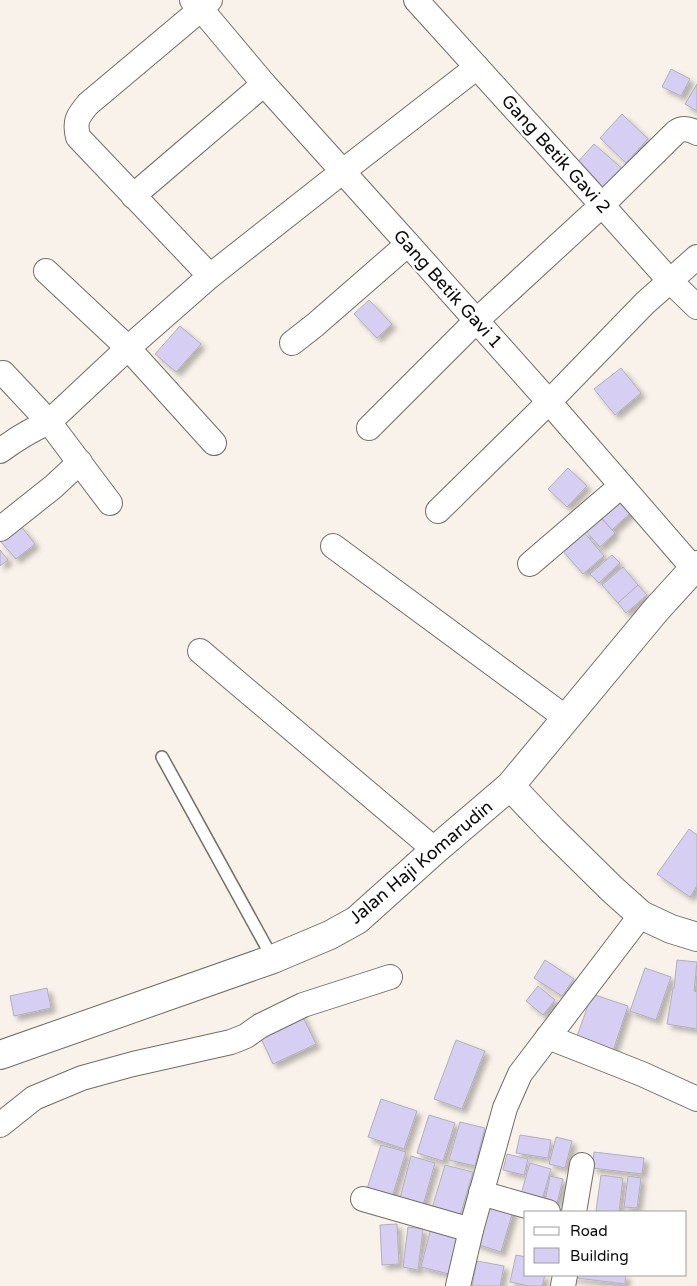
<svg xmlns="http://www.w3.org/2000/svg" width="697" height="1286" font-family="'Varela Round',sans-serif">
<defs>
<filter id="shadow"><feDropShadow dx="4.5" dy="4.5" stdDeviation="2.5" flood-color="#0004"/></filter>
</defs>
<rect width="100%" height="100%" fill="#f9f2ea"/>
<!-- building -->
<g fill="#d7cef4" stroke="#b1afb9" filter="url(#shadow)">
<path d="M671,69L690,79L681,96L662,87Z"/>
<path d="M697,84V111L685,104Z"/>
<path d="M622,114L648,139L626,163L600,138Z"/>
<path d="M594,144L625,171L606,191L576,164Z"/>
<path d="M369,300L392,324L377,338L354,314Z"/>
<path d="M180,326L201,344L176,372L155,354Z"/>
<path d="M621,368L641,393L615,415L594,389Z"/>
<path d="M568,468L587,486L567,507L548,489Z"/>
<path d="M627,494L638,506L612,530L601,517Z"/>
<path d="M599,516L615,533L600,547L584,529Z"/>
<path d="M20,525L35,544L16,559L0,541Z"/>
<path d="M583,531L604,556L583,574L561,549Z"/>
<path d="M0,550L8,560L0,566Z"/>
<path d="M612,555L620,563L599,583L590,574Z"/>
<path d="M623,567L638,585L618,603L602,585Z"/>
<path d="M638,585L647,595L626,613L618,603Z"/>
<path d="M689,829L697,835V886L690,897L657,874Z"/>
<path d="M545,960L574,979L562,996L534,978Z"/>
<path d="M677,960L697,962L694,991L697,992V1029L667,1024L673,988H674Z"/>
<path d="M645,968L671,977L656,1020L630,1011Z"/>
<path d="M538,986L555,1000L543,1015L526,1001Z"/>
<path d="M47,988L51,1008L14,1016L10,996Z"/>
<path d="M592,994L628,1006L613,1051L576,1039Z"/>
<path d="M301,1013L316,1044L273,1064L258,1032Z"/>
<path d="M456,1040L485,1051L462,1109L434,1099Z"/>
<path d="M381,1099L417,1111L404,1149L368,1137Z"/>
<path d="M429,1115L455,1123L443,1161L417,1153Z"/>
<path d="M460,1122L485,1128L475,1166L449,1160Z"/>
<path d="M520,1135L551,1140L548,1158L516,1153Z"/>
<path d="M556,1137L572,1141L565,1168L549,1164Z"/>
<path d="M381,1145L406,1152L392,1197L367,1189Z"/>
<path d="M594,1152L644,1158L642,1174L592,1168Z"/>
<path d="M507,1154L528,1159L524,1175L503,1170Z"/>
<path d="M411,1156L435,1163L422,1209L399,1202Z"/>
<path d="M530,1163L551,1169L542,1200L521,1194Z"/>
<path d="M445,1165L473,1172L458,1223L430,1215Z"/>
<path d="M601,1175L623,1178L619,1212L596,1211Z"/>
<path d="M550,1176L563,1179L557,1203L545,1201Z"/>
<path d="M628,1176L641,1178L637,1208L624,1207Z"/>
<path d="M486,1199L514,1208L501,1252L473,1243Z"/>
<path d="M397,1224L399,1264L382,1265L380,1225Z"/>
<path d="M432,1224L464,1233L453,1275L421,1267Z"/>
<path d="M408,1227L423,1229L418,1270L403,1267Z"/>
<path d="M516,1255L526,1257V1275H545L542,1286H529L510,1282Z"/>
<path d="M477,1261L504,1266L500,1286H472Z"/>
<path d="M569,1275H626L625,1284L569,1277Z"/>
</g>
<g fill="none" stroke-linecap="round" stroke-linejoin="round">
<defs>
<path id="lane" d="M162,757L273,959"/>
<g id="street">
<path d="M192,0L201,9L264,84L408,244L549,402L694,569"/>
<path d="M416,0L602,205L670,281L697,307"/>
<path d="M133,196L264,84"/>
<path d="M46,271L128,348L214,443"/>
<path d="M210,276L78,137C74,121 78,116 88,104L201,9L210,0"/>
<path d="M292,343L315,325L408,244"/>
<path d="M369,428L476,321L602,205L676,132C683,127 690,129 697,133"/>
<path d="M0,451C16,439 31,430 49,422L3,373"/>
<path d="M110,503L49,422L128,348L210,276L342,172L477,67"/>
<path d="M438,511L549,402L645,303L697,257"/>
<path d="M0,529L53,487L80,462"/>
<path d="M333,546L566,718"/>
<path d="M530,564L621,486"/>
<path d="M200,651L435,850"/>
<path d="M548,1037L642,1074L697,1099"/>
<path d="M0,1125L34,1098L82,1078L133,1064L231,1042L246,1036L260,1026L303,1005L390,977"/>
<path d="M481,1193L548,1212"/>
<path d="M363,1199L471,1230"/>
<path d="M574,1212L582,1165"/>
<path d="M458,1286L471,1230L505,1108L520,1074L641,915"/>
<path d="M563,1286L565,1275"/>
</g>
<g id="secondary">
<path d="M510,786L552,830L613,890L641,915L671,929L697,937"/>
<path d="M0,1055L273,959L330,935L357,920L435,850L510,786L656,610L697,565"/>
</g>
</defs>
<!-- lane casing -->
<use href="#lane" stroke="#736d66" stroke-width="14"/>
<!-- street casing -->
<use href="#street" stroke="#736d66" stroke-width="26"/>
<!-- secondary casing -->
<use href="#secondary" stroke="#736d66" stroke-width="30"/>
<!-- lane -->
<use href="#lane" stroke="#fff" stroke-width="11"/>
<!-- street -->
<use href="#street" stroke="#fff" stroke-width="24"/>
<!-- secondary -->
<use href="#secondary" stroke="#fff" stroke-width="28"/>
</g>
<g text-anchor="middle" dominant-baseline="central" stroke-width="5" stroke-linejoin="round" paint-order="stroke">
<!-- street labels -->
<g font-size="18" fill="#0d0b09" stroke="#fff">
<text transform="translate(556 154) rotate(48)">Gang Betik Gavi 2</text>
<text transform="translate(448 289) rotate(48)">Gang Betik Gavi 1</text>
<text transform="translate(421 862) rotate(-40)">Jalan Haji Komarudin</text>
</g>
</g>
<!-- legend -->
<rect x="524" y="1211" width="162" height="65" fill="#ffffff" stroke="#9e9d9d"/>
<rect x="534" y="1227" width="25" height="8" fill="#ffffff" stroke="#9e9d9d"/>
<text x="570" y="1236" font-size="15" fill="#0d0b09">Road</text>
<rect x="534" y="1248" width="25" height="15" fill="#d7cef4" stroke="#9e9d9d"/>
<text x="570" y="1261" font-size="15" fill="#0d0b09">Building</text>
</svg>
